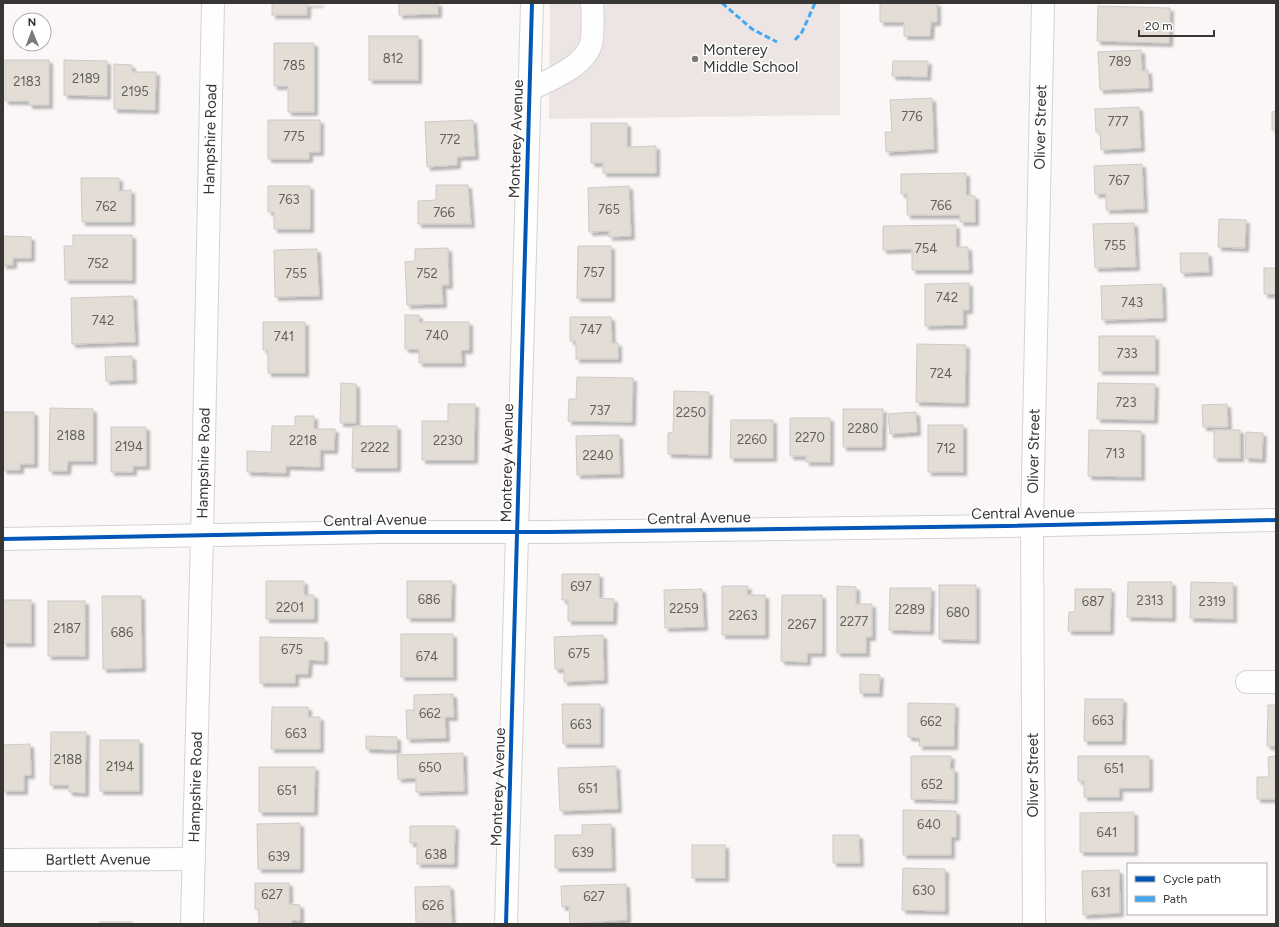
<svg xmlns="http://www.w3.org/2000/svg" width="1279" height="927" font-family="Figtree,sans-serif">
<defs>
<filter id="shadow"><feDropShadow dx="3.5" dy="3.5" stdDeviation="1" flood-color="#0004"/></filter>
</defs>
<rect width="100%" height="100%" fill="#faf7f6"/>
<!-- built -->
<path fill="#ede5e3" d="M550,3H840V115L549,119Z"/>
<!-- building -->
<g fill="#e3ddd6" stroke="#cccac9" filter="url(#shadow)">
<path d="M272,3H320L307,4V15H272Z"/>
<path d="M399,3H438V14L399,15Z"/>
<path d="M880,3H937V22H931L930,36H904V22H880Z"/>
<path d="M1098,6L1170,8L1169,43L1097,41Z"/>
<rect x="369" y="36" width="49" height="44"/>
<path d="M274,43H314V112H288V86H274Z"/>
<path d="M1141,50L1142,71L1148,70L1149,88L1100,90L1098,52Z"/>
<path d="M5,60H49V105H29V101H5Z"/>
<path d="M64,60L107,61V96L64,95Z"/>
<path d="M893,61H928L927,77L892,76Z"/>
<path d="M114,64L132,65V72H156L155,110L114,109Z"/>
<path d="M932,98L934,149L886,152L885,132H892L890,100Z"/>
<path d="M1139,107L1141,148L1101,150L1100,132H1096L1095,109Z"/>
<path d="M1276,111V130H1272V112Z"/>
<path d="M268,120H320V152H309V159H268Z"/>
<path d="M473,120L475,156L457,157V165L427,167L425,122Z"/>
<path d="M591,123H627V147L656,146V173H603V163H591Z"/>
<path d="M1142,164L1144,209L1106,210V194H1095L1094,166Z"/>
<path d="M966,173V195L975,196V222H960V215H907V194H901V174Z"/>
<path d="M81,178H119V191L131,190V222H82Z"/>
<path d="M436,185H468L471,224H418V201L436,200Z"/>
<path d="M268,186H310V229H274V212H268Z"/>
<path d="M629,186L631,236L609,237V231L589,232L588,188Z"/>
<path d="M1219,219L1246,220L1245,248L1218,247Z"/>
<path d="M1134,223L1136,267L1095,268L1093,224Z"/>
<path d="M956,225V247H968L969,270H912V249L883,250V226Z"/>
<path d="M73,235H132V280H65L64,246H73Z"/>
<path d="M3,236L31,237V258H13V265H3Z"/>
<path d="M578,246H611V298H577Z"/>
<path d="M448,248L449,285H442L443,304L407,305L405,262L415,261V249Z"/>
<path d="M317,249L319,296L275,297L274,250Z"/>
<path d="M1180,253H1208L1209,272L1181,273Z"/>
<rect x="1264" y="268" width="12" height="26"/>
<path d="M969,283V310H963V325L925,326V284Z"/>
<path d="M1162,284L1163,318L1102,320L1101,286Z"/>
<path d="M133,296L135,342L72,344L71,298Z"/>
<path d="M405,315H419V322H469V350H461L462,363H419V349H405Z"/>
<path d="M570,317H611L612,343H618V359H576V341H570Z"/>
<path d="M263,322H305V373H268V350H263Z"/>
<rect x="1099" y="336" width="56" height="35"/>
<path d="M917,344L966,345L965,403L916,402Z"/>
<path d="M132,356L133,380L106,381L105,357Z"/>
<path d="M577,377L633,378L632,422L568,421L569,399H576Z"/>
<path d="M341,383L356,384V423H340Z"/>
<path d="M1098,383L1155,384L1154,420L1097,419Z"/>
<path d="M674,391L709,392L708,455L668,454V433L673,432Z"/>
<path d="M448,404H475L474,460H422V421H448Z"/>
<path d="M1227,404L1228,427H1203L1202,405Z"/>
<path d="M50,408L93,409V461H68L67,471H49Z"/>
<path d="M843,409H883L882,447H843Z"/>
<path d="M3,412H34V464H20V470H3Z"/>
<path d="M916,412L917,432L890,434L888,414Z"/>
<path d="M295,416H314V429H335L334,450H320V467L286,466V473L247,472V451L271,452L272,426H295Z"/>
<path d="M790,418H830V462H806V456H790Z"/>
<path d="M731,420H773V458H730Z"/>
<rect x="928" y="425" width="35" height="47"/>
<path d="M353,426H397V468H352Z"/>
<path d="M111,427H146V466H133V472H111Z"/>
<path d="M1089,430L1141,431V477L1088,476Z"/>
<rect x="1214" y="430" width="26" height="28"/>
<path d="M1246,432L1263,433L1262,459L1245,458Z"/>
<path d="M619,435L620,474L577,475L576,436Z"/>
<path d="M562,574H599V598L614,599L613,621H568V600H562Z"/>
<path d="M266,581H304V595H314V619H266Z"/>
<path d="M407,581H452L451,618H407Z"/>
<path d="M1128,582H1172V618L1127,617Z"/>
<path d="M1191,582L1233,583V619L1190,618Z"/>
<path d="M939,585H976V640L939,639Z"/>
<path d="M722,586H748L747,595H765V635H722Z"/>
<path d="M837,586L856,587V604H872V637H866V653H837Z"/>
<path d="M890,588H931L930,631L889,630Z"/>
<path d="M702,589L704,627L665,628L664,590Z"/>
<path d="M1075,589H1111L1110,631H1068L1069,612H1075Z"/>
<path d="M782,595H822V653H807V662L781,661Z"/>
<path d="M102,596H141L142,668L103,669Z"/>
<rect x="3" y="600" width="28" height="43"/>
<rect x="48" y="601" width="37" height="55"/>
<rect x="401" y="634" width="52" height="43"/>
<path d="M603,635L604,680L564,682V669H555L554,637Z"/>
<path d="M260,637L324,638V661L309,660L308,674H295V683H260Z"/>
<path d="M860,674L880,675L879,693H860Z"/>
<path d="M453,694L454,717H445L446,738L407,739L406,710H414V695Z"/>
<path d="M1085,699H1123L1122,741H1084Z"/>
<path d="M908,703L955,704L954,746H919L920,738L908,737Z"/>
<path d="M562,704H600V744H563Z"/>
<path d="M1268,705H1276V746H1267Z"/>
<path d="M272,707H308V717H320V749H271Z"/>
<path d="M51,732H86L85,793L69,792V785H50Z"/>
<path d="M366,736L397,737V750L366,749Z"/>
<rect x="100" y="740" width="39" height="51"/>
<path d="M30,744L31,775H24V791H3V745Z"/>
<path d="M463,753L464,791L416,792V778L398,779L397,755Z"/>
<path d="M911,756H951L950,769H954V800L911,799Z"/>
<path d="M1078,756H1149V788H1119V797H1084V781H1078Z"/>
<path d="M1276,756V799H1257V777H1269L1268,757Z"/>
<path d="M616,766L618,809L560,811L558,768Z"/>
<path d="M259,767H315L314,812H259Z"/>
<path d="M903,810L956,811V837H951V855H903Z"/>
<path d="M1134,812V852H1080V813Z"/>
<path d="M300,823V869H258L257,824Z"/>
<path d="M611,824L612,868H555V835H582V825Z"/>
<path d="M410,826H455L454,864H417V843H410Z"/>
<path d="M833,835H859L860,863H833Z"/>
<rect x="692" y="845" width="33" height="33"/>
<path d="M903,868L945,869V911L902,910Z"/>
<path d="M1119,870L1120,913L1083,915L1082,871Z"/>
<path d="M255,883H289V904L300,905V921L292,920V924H259V909H255Z"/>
<path d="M626,884L627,920L570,924L569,906L562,907L561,886Z"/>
<path d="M450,886L452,924H416L415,887Z"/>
<rect x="100" y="922" width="32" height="2"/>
</g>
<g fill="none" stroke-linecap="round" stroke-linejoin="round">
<defs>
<g id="minor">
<path d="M529,90C549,80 584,67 591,44C593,36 593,12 592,3"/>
<path d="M3,539L381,532H547L1006,526L1276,520"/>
<path d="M1247,682H1276"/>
<path id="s1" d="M3,860L194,859"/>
<path id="s2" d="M192,924L202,536L213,3"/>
<path d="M506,924L532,3"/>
<path id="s3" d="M1034,924L1032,525L1043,3"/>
</g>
</defs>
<!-- minor casing -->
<use href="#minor" stroke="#d5d2d2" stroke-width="24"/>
<!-- minor -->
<use href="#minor" stroke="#fefefe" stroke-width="22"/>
<!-- quiet -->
<g stroke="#3fa9f5" stroke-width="3" stroke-dasharray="6 3" stroke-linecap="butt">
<path d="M722,3L752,29L777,42"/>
<path d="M795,40L802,32L815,3"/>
</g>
<defs>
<g id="cycleway">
<path d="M3,539L381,532H547L1006,526L1276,520"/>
<path d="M506,924L532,3"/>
</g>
</defs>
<!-- cycleway casing -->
<use href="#cycleway" stroke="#fff" stroke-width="6"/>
<!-- cycleway -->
<use href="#cycleway" stroke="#0057b8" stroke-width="4"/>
</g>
<!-- markers -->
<circle fill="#7c7a79" stroke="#fff" stroke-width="1.5" cx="695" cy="59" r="4"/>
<g text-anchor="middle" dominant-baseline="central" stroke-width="3" stroke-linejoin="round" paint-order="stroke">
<!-- number labels -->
<g font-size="13" fill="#63605d">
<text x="393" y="58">812</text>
<text x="1120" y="61">789</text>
<text x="294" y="65">785</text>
<text x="86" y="78">2189</text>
<text x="27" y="81">2183</text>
<text x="135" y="91">2195</text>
<text x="912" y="116">776</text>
<text x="1118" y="121">777</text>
<text x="294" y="136">775</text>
<text x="450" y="139">772</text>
<text x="1119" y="180">767</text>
<text x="289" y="199">763</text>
<text x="941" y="205">766</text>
<text x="106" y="206">762</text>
<text x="609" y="209">765</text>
<text x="444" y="212">766</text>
<text x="1115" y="245">755</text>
<text x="926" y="248">754</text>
<text x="98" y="263">752</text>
<text x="594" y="272">757</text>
<text x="296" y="273">755</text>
<text x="427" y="273">752</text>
<text x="947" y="297">742</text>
<text x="1132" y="302">743</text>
<text x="103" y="320">742</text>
<text x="591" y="329">747</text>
<text x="437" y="335">740</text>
<text x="284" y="336">741</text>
<text x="1127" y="353">733</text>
<text x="941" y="373">724</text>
<text x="1126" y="402">723</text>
<text x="600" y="410">737</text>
<text x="691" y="412">2250</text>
<text x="863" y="428">2280</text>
<text x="71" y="435">2188</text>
<text x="810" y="437">2270</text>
<text x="752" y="439">2260</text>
<text x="303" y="440">2218</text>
<text x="448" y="440">2230</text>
<text x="129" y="446">2194</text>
<text x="375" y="447">2222</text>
<text x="946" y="448">712</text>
<text x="1115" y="453">713</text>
<text x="598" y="455">2240</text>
<text x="581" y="586">697</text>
<text x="429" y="599">686</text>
<text x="1150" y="600">2313</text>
<text x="1093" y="601">687</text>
<text x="1212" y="601">2319</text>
<text x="290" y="607">2201</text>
<text x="684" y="608">2259</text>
<text x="910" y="609">2289</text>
<text x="958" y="612">680</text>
<text x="743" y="615">2263</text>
<text x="854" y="621">2277</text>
<text x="802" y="624">2267</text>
<text x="67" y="628">2187</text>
<text x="122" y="632">686</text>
<text x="292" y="649">675</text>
<text x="579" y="653">675</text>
<text x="427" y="656">674</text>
<text x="430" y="713">662</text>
<text x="1103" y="720">663</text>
<text x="931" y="721">662</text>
<text x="581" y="724">663</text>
<text x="296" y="733">663</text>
<text x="68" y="759">2188</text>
<text x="120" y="766">2194</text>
<text x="430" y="767">650</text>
<text x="1114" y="768">651</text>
<text x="932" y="784">652</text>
<text x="588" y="788">651</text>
<text x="287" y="790">651</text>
<text x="929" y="824">640</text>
<text x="1107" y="832">641</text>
<text x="583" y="852">639</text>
<text x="436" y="854">638</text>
<text x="279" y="856">639</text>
<text x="924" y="890">630</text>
<text x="1101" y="892">631</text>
<text x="272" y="894">627</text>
<text x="594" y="896">627</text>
<text x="433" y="905">626</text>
</g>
<!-- poi labels -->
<g font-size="15" fill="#383635" stroke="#fff" text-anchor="start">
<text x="703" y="50">Monterey<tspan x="703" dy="17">Middle School</tspan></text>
</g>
<!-- street labels -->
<g font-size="15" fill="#383635" stroke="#fff">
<text stroke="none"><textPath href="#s3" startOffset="797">Oliver Street</textPath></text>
<text transform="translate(516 139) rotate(-88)">Monterey Avenue</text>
<text stroke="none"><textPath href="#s2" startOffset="785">Hampshire Road</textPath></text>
<text stroke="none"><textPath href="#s3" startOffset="473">Oliver Street</textPath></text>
<text transform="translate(507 463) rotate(-89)">Monterey Avenue</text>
<text stroke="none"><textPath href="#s2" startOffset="461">Hampshire Road</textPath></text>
<text transform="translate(1023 513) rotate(-1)">Central Avenue</text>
<text transform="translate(699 518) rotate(-1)">Central Avenue</text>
<text transform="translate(375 520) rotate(-1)">Central Avenue</text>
<text transform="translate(1033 775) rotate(-90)">Oliver Street</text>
<text stroke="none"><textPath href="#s2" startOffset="137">Hampshire Road</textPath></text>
<text transform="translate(498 787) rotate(-88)">Monterey Avenue</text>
<text stroke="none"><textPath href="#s1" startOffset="95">Bartlett Avenue</textPath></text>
</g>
</g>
<!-- border -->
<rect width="1279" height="927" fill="none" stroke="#383635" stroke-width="8"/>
<!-- legend -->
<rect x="1127" y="863" width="140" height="52" fill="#ffffff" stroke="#afafae"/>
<rect x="1135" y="876" width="20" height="6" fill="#0057b8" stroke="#afafae"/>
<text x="1163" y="883" font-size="12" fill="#383635">Cycle path</text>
<rect x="1135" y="896" width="20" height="6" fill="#3fa9f5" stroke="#afafae"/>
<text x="1163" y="903" font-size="12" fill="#383635">Path</text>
<!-- north arrow -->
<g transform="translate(32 32) rotate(359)"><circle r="19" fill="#ffffff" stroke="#afafae"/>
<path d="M0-3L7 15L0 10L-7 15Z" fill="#7c7a79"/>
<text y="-6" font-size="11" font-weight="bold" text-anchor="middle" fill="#383635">N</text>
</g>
<!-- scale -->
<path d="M1139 30v6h75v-6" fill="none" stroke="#383635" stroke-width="2"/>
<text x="1145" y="30" font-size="12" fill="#383635" stroke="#ffffff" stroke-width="3" paint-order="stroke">20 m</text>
</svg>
